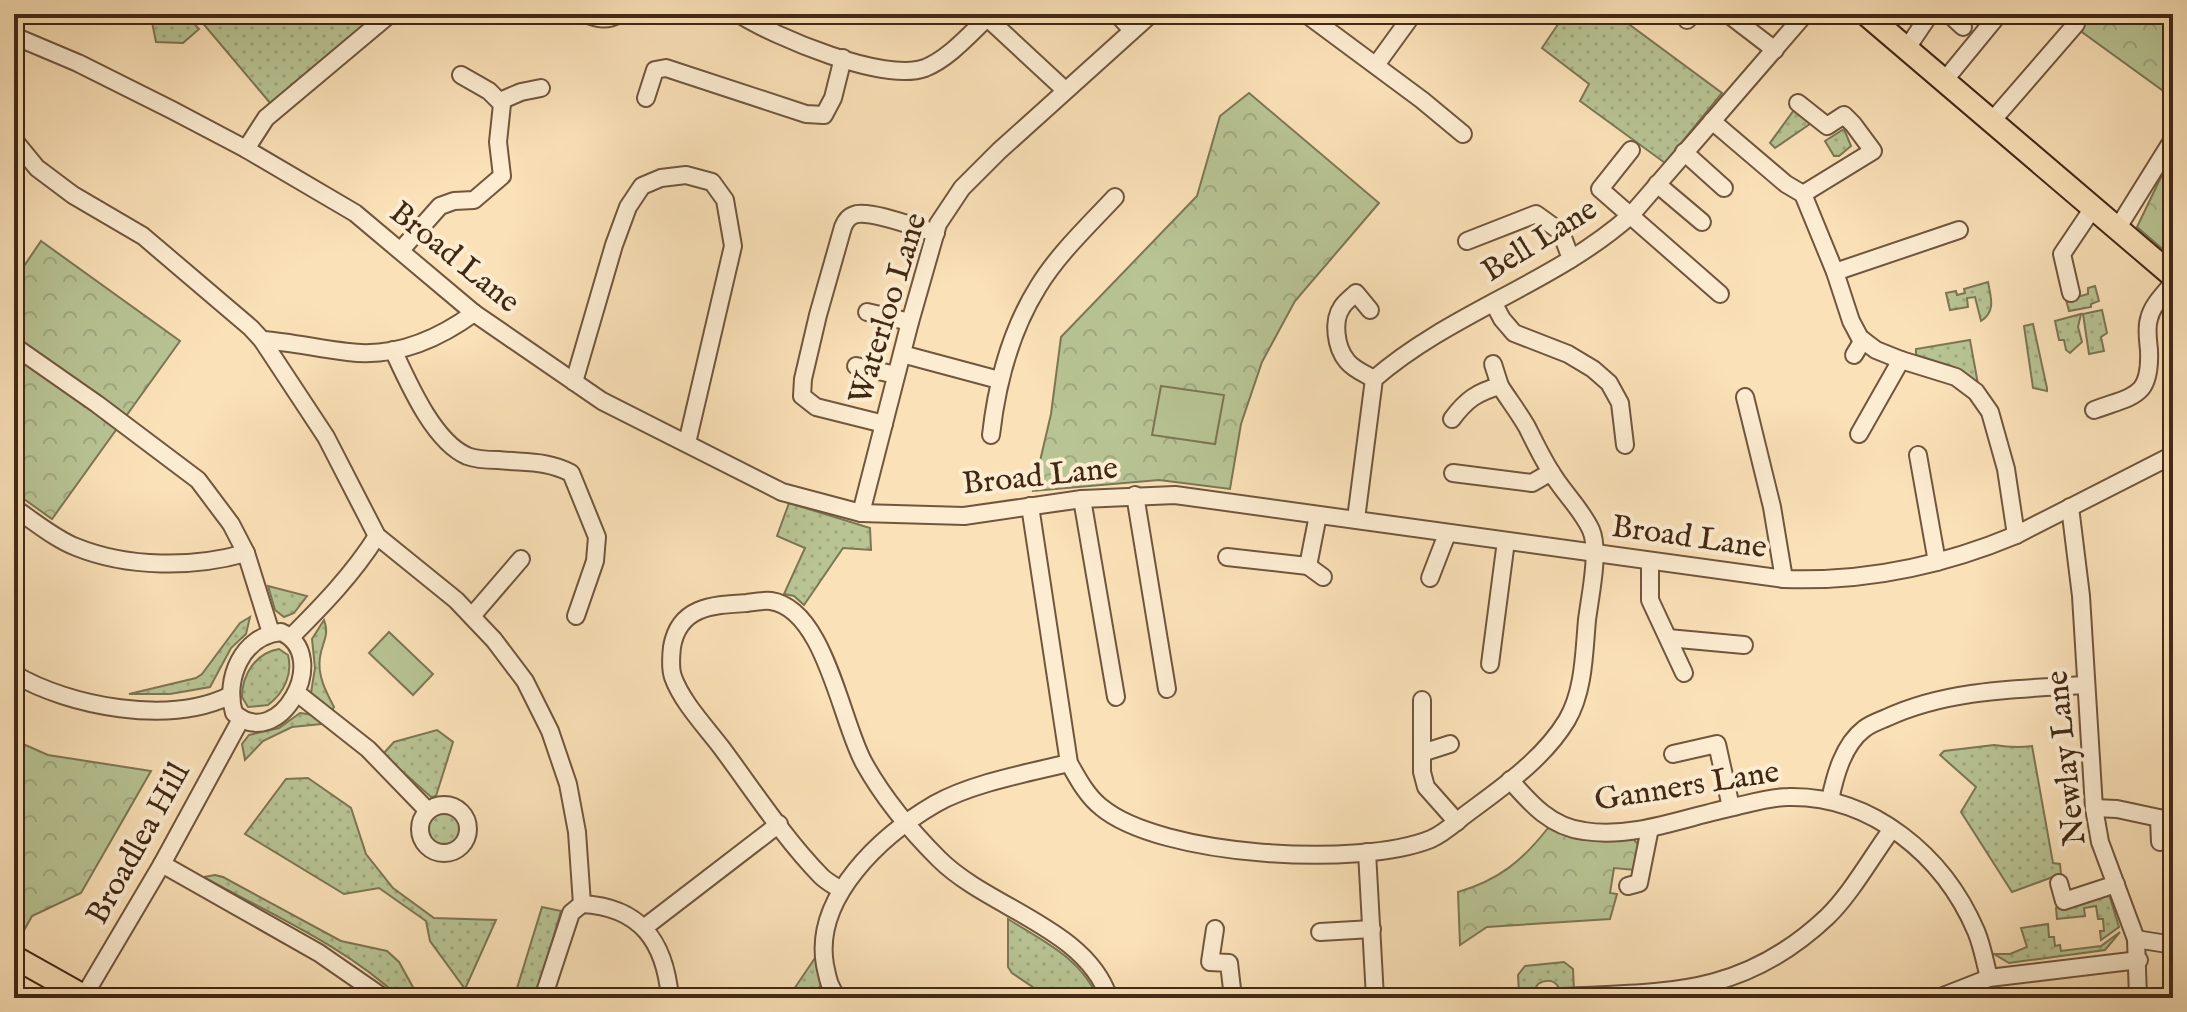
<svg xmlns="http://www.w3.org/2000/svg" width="2187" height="1012" font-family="'IM FELL English',serif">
<defs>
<pattern id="grass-dots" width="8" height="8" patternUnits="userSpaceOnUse" patternTransform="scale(2)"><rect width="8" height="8" fill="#b8c494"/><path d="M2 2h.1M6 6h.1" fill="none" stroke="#9fa87f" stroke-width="1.8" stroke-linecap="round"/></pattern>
<pattern id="forest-crowns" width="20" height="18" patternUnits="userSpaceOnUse" patternTransform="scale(2)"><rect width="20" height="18" fill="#b8c494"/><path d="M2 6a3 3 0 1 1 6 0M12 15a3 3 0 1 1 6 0" fill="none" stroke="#9fa87f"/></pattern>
</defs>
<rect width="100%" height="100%" fill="#fbe1b8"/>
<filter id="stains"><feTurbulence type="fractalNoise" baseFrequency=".0025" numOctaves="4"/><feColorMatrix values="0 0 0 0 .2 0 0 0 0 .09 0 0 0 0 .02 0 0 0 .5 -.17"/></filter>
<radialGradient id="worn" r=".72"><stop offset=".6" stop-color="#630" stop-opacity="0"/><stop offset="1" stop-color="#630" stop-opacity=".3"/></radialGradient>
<!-- grass -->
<g fill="url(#grass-dots)" stroke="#7d7654" stroke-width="2">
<path d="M178,14H185L199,29L183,43L156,42L152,22L170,19Z"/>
<path d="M195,14H375L374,17L271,104Z"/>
<path d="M1565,14H1615L1722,93L1665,163L1580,101L1589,84L1542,48Z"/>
<path d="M1794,110L1810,124L1775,148L1770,143Z"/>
<path d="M1844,129L1851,146L1839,156H1834L1825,141Z"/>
<path d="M1988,282C1991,298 1996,311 1981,321L1975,297L1967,298L1968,307L1950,310L1946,293L1956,291L1957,295L1965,293L1964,289Z"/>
<path d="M2095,286L2099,301L2091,304V307L2069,311L2066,300L2088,294V288Z"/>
<path d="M2102,310L2107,333L2101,337L2104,351L2089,354L2083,314Z"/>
<path d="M2081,314L2078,327L2082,342L2070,353L2066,350L2064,340H2059L2055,321Z"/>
<path d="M2033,324L2047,388V391L2033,388L2024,326Z"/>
<path d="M1970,340L1978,384L1951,366L1916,355V349Z"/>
<path d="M789,503L870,528L871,550L843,548L804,605L794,596L784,594L805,548L777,536Z"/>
<path d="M268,586L307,596L294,613L284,617L275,610Z"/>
<path d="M250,617L246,634L231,648L210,687L170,694H129L196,678L202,674L240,623Z"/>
<path d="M324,620C330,636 322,642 320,657C317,675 326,692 334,707L331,713L312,697L311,693L315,668L312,639Z"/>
<path d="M279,649L288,655C293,674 284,693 268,705L248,707L242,697C242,674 256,653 279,649Z"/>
<path d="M300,713L314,715L322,724L292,727L263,741L245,760L242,744L249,735L279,728Z"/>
<path d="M437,730L453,742L436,796L431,797L383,754L394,742Z"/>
<path d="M1994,745C2006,747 2020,748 2032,746L2053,863L2060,864L2061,874L2012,892L1961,812L1976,787L1940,755L1944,751Z"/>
<path d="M308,778L351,808L366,854L393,888L434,918L496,920L465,989L430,941L426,921L379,888L344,894L245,834L286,779Z"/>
<circle cx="445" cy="829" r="21"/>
<path d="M215,875L223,877L341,941L387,951L399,962L419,998H400C345,946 270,914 204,877Z"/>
<path d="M2108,891L2119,927L2101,940L2100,931H2104L2103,919H2098L2096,906L2084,908L2085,916L2057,919L2056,908Z"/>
<path d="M542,907L561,911L536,998H514Z"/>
<path d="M1008,919C1043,941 1081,958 1098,998H1049L1012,973L1008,967Z"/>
<path d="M2048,924L2049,937H2054L2055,946L2060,945L2061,951L2101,946L2120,932L2105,950L2009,963L1994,954H2010L2027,947L2021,928Z"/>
<path d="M819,952L822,983L812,998H788Z"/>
<path d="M1564,962L1573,969L1574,990L1560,991C1557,980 1547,978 1538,984L1533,992L1519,993L1518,975L1525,966Z"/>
</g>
<!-- forest -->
<g fill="url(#forest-crowns)" stroke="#7d7654" stroke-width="2">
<path d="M2057,14H2173V98Z"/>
<path d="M1249,93L1379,203L1295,301L1262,362L1241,424L1230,489L1159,480L1033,491L1051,414L1061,337L1197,196L1220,116Z"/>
<path d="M2173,152V258L2137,227Z"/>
<path d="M41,241L180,341L52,519L14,492V259L24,266Z"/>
<path d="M14,740L48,755L151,771L81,893L32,916L16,945Z"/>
<path d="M1548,828L1632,838L1638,844L1635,870L1614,868L1610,893L1617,894L1610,919L1487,927L1460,945L1458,892C1499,880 1522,861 1548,828Z"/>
</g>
<!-- pitch -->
<g fill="#b8c494" stroke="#7d7654" stroke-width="2">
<path d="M1161,386L1224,395L1215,444L1152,435Z"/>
<path d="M389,632L433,674L413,695L369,653Z"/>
</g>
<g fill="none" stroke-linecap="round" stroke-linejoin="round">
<defs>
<g id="minor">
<path d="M585,14C598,19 607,21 619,14"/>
<path d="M739,14C775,37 884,83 925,68C948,59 969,35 987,18"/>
<path d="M983,14L1065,90"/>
<path d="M1117,14L1132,30"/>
<path d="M1306,14L1422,100L1463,134"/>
<path d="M1728,14L1775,50"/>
<path d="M1949,14L1963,27"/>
<path d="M1687,20L1693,14"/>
<path d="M14,36L78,63L172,110L246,149L355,213L474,313L602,401L782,492L861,513L964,516L1082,499L1175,495L1784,579C1864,582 1942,566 2016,535L2173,455"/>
<path d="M1907,48L1930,14"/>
<path d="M1376,65L1413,14"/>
<path d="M1944,81L1999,14"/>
<path d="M646,98L655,70L666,68L806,114L824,115L833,98L843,58"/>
<path d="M500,101L521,92L541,88"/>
<path d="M1798,103L1827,126L1844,115L1853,124L1873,151L1803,194"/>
<path d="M1712,121L1786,184L1803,194L1835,272L1851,321L1860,338L1876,350L1901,360L1956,377L1976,392L1990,412L2006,469L2016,535"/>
<path d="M1991,122L2076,24"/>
<path d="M14,140L37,168L73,195L143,236L251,328L262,340L326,437L377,536L456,600L494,640L525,681L550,731L568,784L577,832L582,904"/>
<path d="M246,149L266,118L390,14"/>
<path d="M1631,150L1600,189L1720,294"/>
<path d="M1684,152L1724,188"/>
<path d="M1657,184L1702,222"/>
<path d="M2117,229L2170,144"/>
<path d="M1467,241L1536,214L1561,232L1571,259"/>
<path d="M401,250L440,206L454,201L474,200L502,176L498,142L502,104L489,91L461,75"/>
<path d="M1835,272L1959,230"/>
<path d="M2071,293L2062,254L2093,208"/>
<path d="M1494,304L1502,319L1514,333L1568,354L1593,369L1609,383L1620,403L1625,445"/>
<path d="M1370,310L1356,293C1352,297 1345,302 1342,307C1332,321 1336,348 1347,361C1353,369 1365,374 1374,379"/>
<path d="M867,312L910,322"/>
<path d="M262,340C292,342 319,349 348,352C395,358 437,340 474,313"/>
<path d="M14,346L97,404L198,480L231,524L246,553L271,633"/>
<path d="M393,350C408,382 433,441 467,456C475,459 489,460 498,460C525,463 546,460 571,473L597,537L595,561L576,616"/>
<path d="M902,354L999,380"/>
<path d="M1854,355L1863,340"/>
<path d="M1493,364L1500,386"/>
<path d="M856,366L896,375"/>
<path d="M574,382L614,245L628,207L642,186L661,178L686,175L712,182L725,200L733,246L687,443"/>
<path d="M1745,397L1772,507L1784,579"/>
<path d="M2094,410C2134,395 2151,398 2149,350C2148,340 2146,328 2149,319C2152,305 2164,294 2173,283"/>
<path d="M884,424L816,407L802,396L803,379L818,315L843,227C846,220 849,216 857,214C875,211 917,228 936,233"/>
<path d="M1859,434L1901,360"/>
<path d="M991,435C997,382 1010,332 1038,287C1058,254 1089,225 1115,197"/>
<path d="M1918,455L1937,562"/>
<path d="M1453,473L1532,483L1551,472"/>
<path d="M1135,495L1167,689"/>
<path d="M1082,499L1116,697"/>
<path d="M1030,506L1069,763C1078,779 1087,796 1101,807C1161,857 1360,868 1431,839C1443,834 1455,823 1465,815C1501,788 1543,760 1567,720C1584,691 1584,653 1587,620C1590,596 1600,551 1591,530C1582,510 1564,493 1553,475C1543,460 1535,443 1527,427C1519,413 1509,400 1500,386C1477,392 1466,400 1452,419"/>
<path d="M2070,507L2081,596L2094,808L2100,842L2136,939L2138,998"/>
<path d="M14,508C34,521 55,539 76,547C128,568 193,568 246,553"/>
<path d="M861,513L910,322L938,224L962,188L999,151L1151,14"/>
<path d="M1356,519L1374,379C1451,312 1555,283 1631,215L1805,14"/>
<path d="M1227,557L1308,566L1318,515"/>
<path d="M1650,561V600L1684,673"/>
<path d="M1308,566L1323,577"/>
<path d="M1430,578L1447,534"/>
<path d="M472,616L521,559"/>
<path d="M281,632C333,655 279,754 234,713C224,679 242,636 281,632Z"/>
<path d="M291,637C323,605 353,574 377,536"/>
<path d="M1668,638L1744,645"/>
<path d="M1490,664L1506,541"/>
<path d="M14,674C70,707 169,725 229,696"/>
<path d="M297,693L368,749L428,811"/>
<path d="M1422,700V772L1426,787L1457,822"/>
<path d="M1422,753L1450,744"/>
<path d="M1673,754L1717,744L1731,807"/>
<path d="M1510,780C1531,804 1551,827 1584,831C1634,839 1685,817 1734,807C1751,803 1770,797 1788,797C1872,795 1944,856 1976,931C1982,945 1985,962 1989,978"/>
<path d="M1830,800C1835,776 1843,745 1864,729C1870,724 1879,721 1886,718C1948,689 2019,689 2086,685"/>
<circle cx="444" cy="829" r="24"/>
<path d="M2094,808L2117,809L2173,821"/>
<path d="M2159,819L2160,842"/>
<path d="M1367,852L1375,998"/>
<path d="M162,864L319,953L384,998"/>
<path d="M2059,883L2064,901L2116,884"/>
<path d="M1628,886L1639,883L1650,828"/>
<path d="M841,890C835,886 827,882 821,876C784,838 753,790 721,747C705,726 682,702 673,677C670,668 671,656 672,647C679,606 713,605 747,603C754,602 764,600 771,601C825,609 841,722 864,763C884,799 910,830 939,859C988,908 1086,928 1109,998"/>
<path d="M645,927L779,824"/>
<path d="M1215,929L1210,962L1229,963L1233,998"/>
<path d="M1320,932L1372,929"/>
<path d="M2136,939L2173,945"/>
<path d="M84,996L162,864L241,719"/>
<path d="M543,998L571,913L582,904C641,907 665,942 670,998"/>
<path d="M838,998C829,987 828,979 825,965C813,897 882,835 935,804C972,783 1028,773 1069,763"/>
<path d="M1543,998C1656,991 1737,1002 1827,917C1851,894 1872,856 1892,829"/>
<path d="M1938,998L1989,978L2139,960"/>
</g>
<g id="major">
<path d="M1866,14L2173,276"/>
<path d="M14,957L87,998"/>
</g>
</defs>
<!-- minor casing -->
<use href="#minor" stroke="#70563d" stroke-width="20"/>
<!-- major casing -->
<use href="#major" stroke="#422814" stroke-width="26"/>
<!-- minor -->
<use href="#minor" stroke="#fcecd1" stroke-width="16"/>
<!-- major -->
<use href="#major" stroke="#fbe1b8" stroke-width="22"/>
</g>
<g text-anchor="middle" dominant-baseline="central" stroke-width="8" stroke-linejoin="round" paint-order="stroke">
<!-- street labels -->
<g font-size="32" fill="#422814" stroke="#fcecd1">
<text transform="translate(1540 241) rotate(-32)">Bell Lane</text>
<text transform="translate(454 258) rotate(39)">Broad Lane</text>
<text transform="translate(889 309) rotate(-73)">Waterloo Lane</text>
<text transform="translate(1040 477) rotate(-6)">Broad Lane</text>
<text transform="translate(1689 538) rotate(8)">Broad Lane</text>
<text transform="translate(2067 758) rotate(-96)">Newlay Lane</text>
<text transform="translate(1687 787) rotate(-9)">Ganners Lane</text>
<text transform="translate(139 844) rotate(-61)">Broadlea Hill</text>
</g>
</g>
<!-- margin -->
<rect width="2187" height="1012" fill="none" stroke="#fbe1b8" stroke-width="48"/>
<rect x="16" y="16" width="2155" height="980" fill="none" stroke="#422814" stroke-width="4"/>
<rect x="24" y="24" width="2139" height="964" fill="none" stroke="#422814" stroke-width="2"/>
<rect width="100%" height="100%" filter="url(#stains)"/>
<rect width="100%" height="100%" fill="url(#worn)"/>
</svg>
